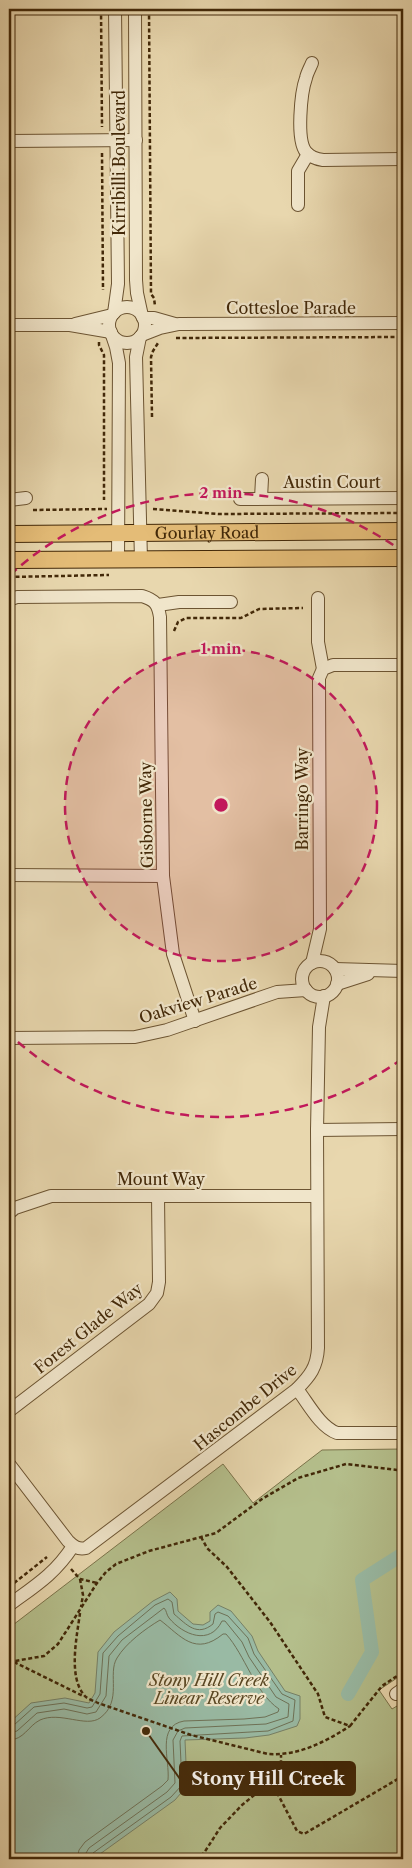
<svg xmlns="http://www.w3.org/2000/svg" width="412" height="1868" font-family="'Libre Caslon Text',serif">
<rect width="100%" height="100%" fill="#e8d7ae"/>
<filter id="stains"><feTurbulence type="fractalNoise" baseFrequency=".004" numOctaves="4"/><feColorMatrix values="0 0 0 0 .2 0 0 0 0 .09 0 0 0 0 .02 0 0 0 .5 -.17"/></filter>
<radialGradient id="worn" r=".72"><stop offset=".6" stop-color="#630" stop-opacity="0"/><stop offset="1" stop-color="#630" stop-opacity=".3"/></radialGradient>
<!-- green -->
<path fill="#b4be8b" stroke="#7b734a" d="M403,1449V1674L379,1690L392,1709L397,1706L403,1715V1859H9V1628L223,1464L253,1503L322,1450Z"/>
<!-- water -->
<path fill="#99baa4" stroke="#768066" d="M170,1592L177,1599L178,1611L193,1624L203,1625L210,1621V1612L218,1605L231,1611L252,1636L258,1651L285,1691L300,1696V1719L297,1726L269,1735L245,1738L185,1740L187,1786L175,1800L93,1859L9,1858V1723L31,1703L65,1698L89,1703L95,1693L98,1652L114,1632L153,1601Z"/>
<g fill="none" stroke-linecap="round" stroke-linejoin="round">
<!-- shore -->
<g stroke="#6e7156" stroke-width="1">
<path d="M9,1727L14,1725L34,1707L64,1703L87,1708L92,1707L100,1694L103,1653L118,1636L155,1605L168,1599L172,1602L174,1614C187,1625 197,1637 213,1624L215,1614L218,1612L228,1616L248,1638L254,1654L282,1694L295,1700L293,1721L268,1731L182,1736L180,1741L182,1785L171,1797L93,1853L91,1859"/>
<path d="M9,1733L17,1731L37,1713L64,1709L87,1714L96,1712L106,1696L109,1656L122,1640L164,1608C167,1611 166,1614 169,1618C183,1635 210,1646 222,1621H225L242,1642L249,1657L276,1697L289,1704L288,1717L266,1724L185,1728L178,1731L173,1740L175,1783L167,1792L89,1848L86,1853L85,1859"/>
<path d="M9,1740C24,1740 28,1726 40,1720C60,1711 86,1728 100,1718C123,1701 107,1674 117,1658C126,1643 145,1629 160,1620C181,1636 195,1657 223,1634H226C245,1655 255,1693 279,1709L278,1712L265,1717L244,1719L184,1721C156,1726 170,1760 168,1780L162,1786L85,1842L79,1850L77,1859"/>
</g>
<!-- canal -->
<path stroke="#99baa4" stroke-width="14" d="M348,1694L372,1652L362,1580L403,1554"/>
<defs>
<g id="minor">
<path d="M135,9L136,280L137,293L142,316"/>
<path d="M312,63C310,68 307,73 306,78C301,92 296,140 306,152C310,157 316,159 323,160L403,159"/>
<path d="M9,141L136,140"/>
<path d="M298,205V171L308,154"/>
<circle cx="127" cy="325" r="18"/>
<path d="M114,313L118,284L115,9"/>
<path d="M143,318H154L175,324"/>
<path d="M75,324L112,315"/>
<path d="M9,325H70L111,332"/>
<path d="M112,335L116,347L119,363L118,560"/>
<path d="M142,335L160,328L179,324L403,323"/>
<path d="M140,337L136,357L141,560"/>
<path d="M261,498L262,479"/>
<path d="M240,499L403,498"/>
<path d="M9,500L26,498"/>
<path d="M318,598V642L323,669"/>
<path d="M9,600L17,597L142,596C155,600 158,604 160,617L163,876L173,954L195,1021"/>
<path d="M158,605L179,602H231"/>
<path d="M9,875L163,876"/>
<circle cx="320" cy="979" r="18"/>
<path d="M312,963L320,929L319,678L323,669L333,665H403"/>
<path d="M335,969L403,971"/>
<path d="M337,984L368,974"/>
<path d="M9,1038L135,1037L167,1030L277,992L306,990"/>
<path d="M317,1130L403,1129"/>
<path d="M9,1213L15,1208L51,1196H316"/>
<path d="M297,1389C308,1403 320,1427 337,1433H403"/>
<path d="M9,1411L149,1304L157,1293L159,1282L158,1196"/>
<path d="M9,1464L68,1541C73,1546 78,1550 86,1548L297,1389C310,1376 317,1367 318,1348L317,1130L319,1027L324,996"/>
<path d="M9,1605C35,1586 55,1574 73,1546"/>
<path d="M396,1694L403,1689"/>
</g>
<g id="major">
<path id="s1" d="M9,534L403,531"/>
<path d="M9,560L403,558"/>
</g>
</defs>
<!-- minor casing -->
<use href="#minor" stroke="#6c5432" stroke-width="14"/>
<!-- major casing -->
<use href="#major" stroke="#422808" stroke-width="18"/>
<!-- path -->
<g stroke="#422808" stroke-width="2.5" stroke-dasharray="4 2.5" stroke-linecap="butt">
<path d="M101,9L102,127"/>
<path d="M149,9L151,294L154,298L155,306"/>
<path d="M102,153L103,290"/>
<path d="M176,338L403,337"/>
<path d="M99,342V345L104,355V500"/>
<path d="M152,417L151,357L153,351L158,343"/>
<path d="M153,509L219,514L403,513"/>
<path d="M33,510L107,509"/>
<path d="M9,577L109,575"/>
<path d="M174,631L178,622L186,618H241L259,609L303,608"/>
<path d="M201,1537L207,1548L227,1567L270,1622L318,1694L325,1717L350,1726L382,1686L403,1672"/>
<path d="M71,1569L80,1579L97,1583"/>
<path d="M80,1579L83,1595L81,1607"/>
<path d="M9,1587L47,1557"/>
<path d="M80,1613C77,1636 68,1676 84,1695C87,1699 94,1701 98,1703L191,1735L268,1754C299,1756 325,1742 350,1726"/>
<path d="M9,1662L44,1656L58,1644L97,1583L106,1572L116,1564L149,1551L216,1533L262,1499L298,1478L346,1464L397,1470L403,1469"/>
<path d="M14,1662L83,1696"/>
<path d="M271,1781L297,1831L304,1834L403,1776"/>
<path d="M195,1859L204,1853L220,1828L242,1805L274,1779L281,1766V1755"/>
</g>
<!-- minor -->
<use href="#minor" stroke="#f0e5ca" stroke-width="12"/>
<!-- major -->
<use href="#major" stroke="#e4bc77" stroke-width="16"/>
</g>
<!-- distance rings -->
<circle cx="221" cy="805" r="156" fill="#c2185b" fill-opacity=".12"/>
<g fill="none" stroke="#c2185b" stroke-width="2.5" stroke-dasharray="9 6">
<circle cx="221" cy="805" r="156"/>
<path d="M402 1059A312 312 0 0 1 10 1035M10 575A312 312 0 0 1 402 551"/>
</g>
<g text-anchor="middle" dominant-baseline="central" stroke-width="4.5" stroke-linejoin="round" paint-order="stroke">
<!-- street labels -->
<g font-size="16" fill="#422808" stroke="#f0e5ca">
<text transform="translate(119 163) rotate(-90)">Kirribilli Boulevard</text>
<text x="291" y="308">Cottesloe Parade</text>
<text x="332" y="482">Austin Court</text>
<text stroke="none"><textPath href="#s1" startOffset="198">Gourlay Road</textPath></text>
<text transform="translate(302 799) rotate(-90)">Barringo Way</text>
<text transform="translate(146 815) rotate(-91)">Gisborne Way</text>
<text transform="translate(198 1000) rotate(-17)">Oakview Parade</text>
<text x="161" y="1179">Mount Way</text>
<text transform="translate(88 1328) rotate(-39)">Forest Glade Way</text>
<text transform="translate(245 1407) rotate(-39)">Hascombe Drive</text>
</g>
<!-- park labels -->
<g font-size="16" font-style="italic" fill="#594622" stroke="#f0e5ca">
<text x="209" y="1680">Stony Hill Creek<tspan x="209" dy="18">Linear Reserve</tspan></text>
</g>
</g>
<circle cx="221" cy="805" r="8" fill="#c2185b" stroke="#f0e5ca" stroke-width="2.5"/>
<g font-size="15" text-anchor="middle" font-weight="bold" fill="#c2185b" stroke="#f0e5ca" stroke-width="4.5" stroke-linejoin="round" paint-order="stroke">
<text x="221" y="498">2 min</text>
<text x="221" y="654">1 min</text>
</g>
<!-- callouts -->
<path fill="none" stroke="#422808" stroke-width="2" d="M146 1731L180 1779"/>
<circle fill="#422808" stroke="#f0e5ca" stroke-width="2" cx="146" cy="1731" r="5"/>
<rect fill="#422808" stroke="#422808" stroke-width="2" x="180" y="1762" width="175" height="33" rx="5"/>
<g font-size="18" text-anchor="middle" font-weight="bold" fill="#fff">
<text x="268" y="1785">Stony Hill Creek</text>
</g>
<!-- margin -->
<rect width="412" height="1868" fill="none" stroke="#e8d7ae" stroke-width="30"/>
<rect x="10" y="10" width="392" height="1848" fill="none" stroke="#422808" stroke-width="2.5"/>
<rect x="15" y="15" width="382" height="1838" fill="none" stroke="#422808"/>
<rect width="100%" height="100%" filter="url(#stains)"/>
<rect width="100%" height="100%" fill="url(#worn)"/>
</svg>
